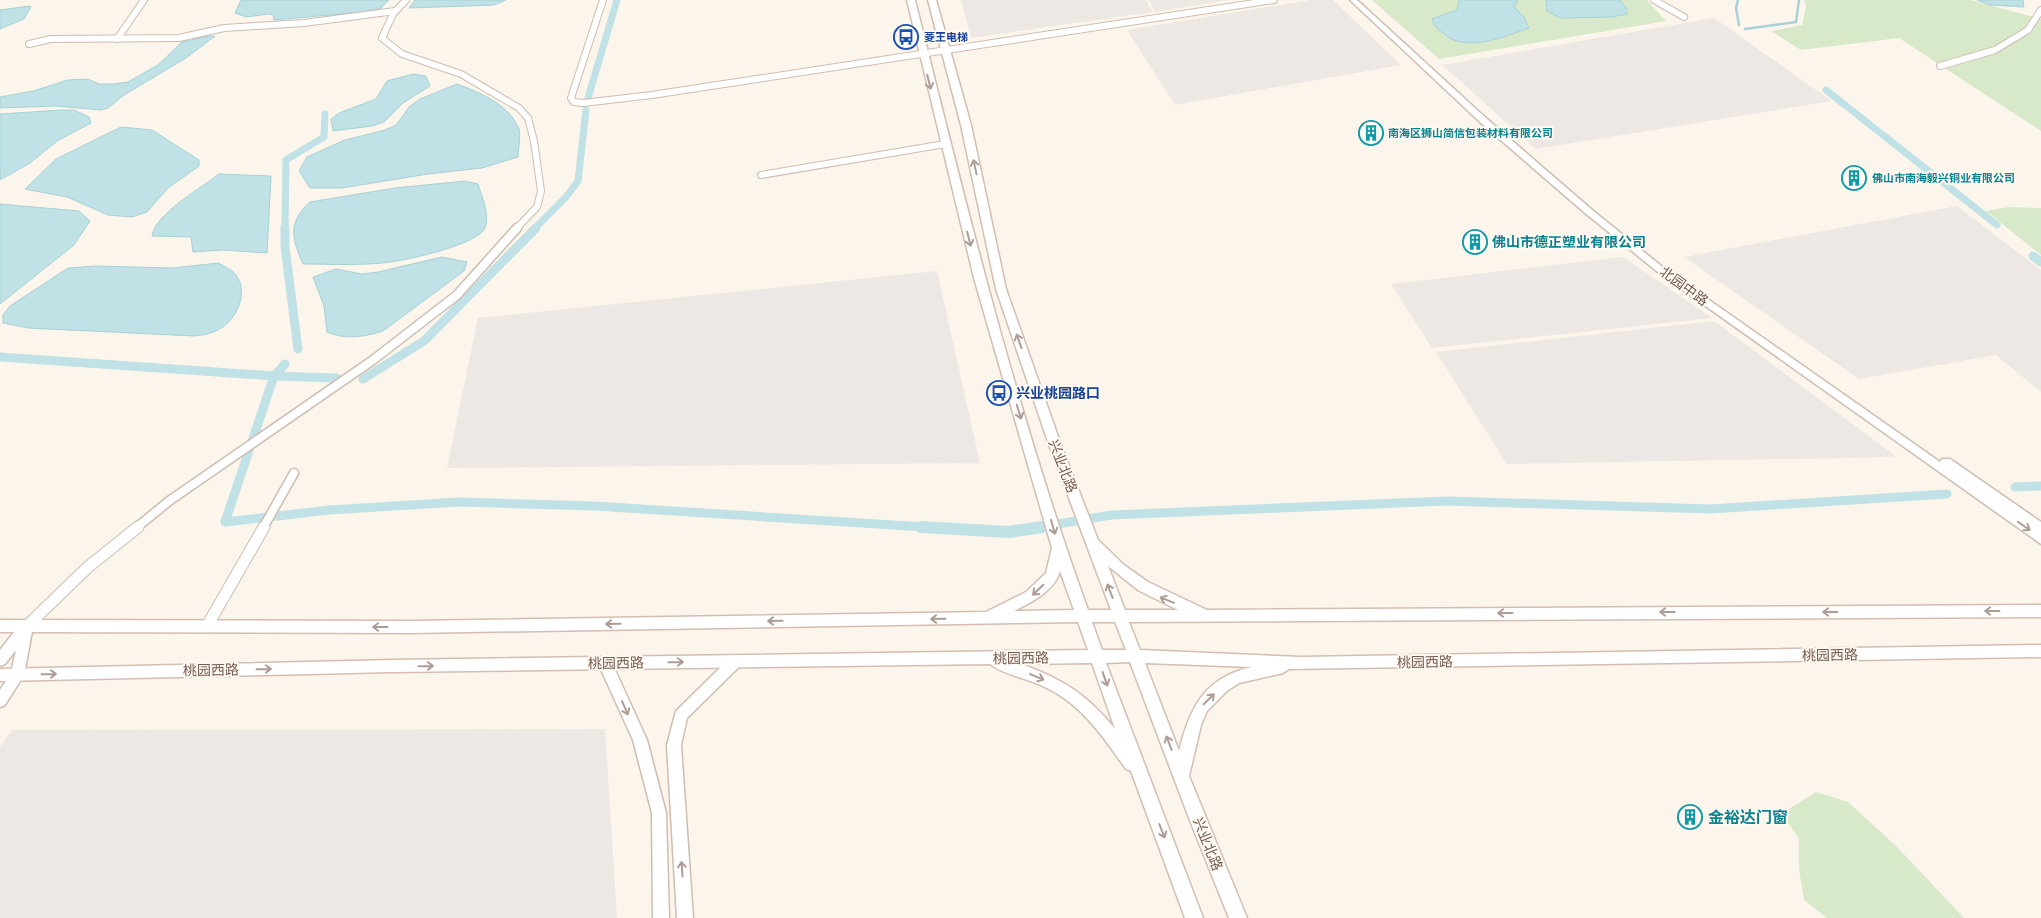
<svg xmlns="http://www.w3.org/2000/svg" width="2041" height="918" font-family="Arial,'Noto Sans SC',sans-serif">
<rect width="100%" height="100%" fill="#fcf5eb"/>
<!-- industrial -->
<g fill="#eee8e4">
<path d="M961,0H1146L1153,12L971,38Z"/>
<path d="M1149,0H1230L1155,12Z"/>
<path d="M1311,0H1333L1401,65L1175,105L1127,30Z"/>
<path d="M1714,18L1832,101L1536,149L1442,65Z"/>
<path d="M1957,206L2041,270V392L1996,355L1859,379L1684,257Z"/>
<path d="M1623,257L1712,318L1432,348L1391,284Z"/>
<path d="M937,271L980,463L447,468L478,318Z"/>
<path d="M1714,321L1897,457L1507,464L1436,352Z"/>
<path d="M605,729L617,918H0V747L12,730Z"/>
</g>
<!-- green -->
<g fill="#d8e9ca">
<path d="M1372,0H1647L1666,21L1439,59Z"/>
<path d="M1804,0H1971L2041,19V131L1899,38L1801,50L1771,31L1802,25L1806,7Z"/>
<path d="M2009,207L2041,208V255L1986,211Z"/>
<path d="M1816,792L1848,802L1897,847L1964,918H1827L1804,900L1799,869V838L1781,814Z"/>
</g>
<!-- water -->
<g fill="#c0e1e5" stroke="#a7d1d6">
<path d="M241,0H389L381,8L364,12L274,20L273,15L269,14L246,17L235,13Z"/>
<path d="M415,0H506L494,5L409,8Z"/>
<path d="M1459,0H1518L1514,7L1524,17L1529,28C1504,37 1466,53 1444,34C1438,29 1434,27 1432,19L1457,10Z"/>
<path d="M1546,0H1620L1627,9V14L1612,17L1560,18L1547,11Z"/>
<path d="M1977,0H2023L2024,7L1990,5Z"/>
<path d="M29,6L31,7L24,19L0,29V10Z"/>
<path d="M209,36H215L186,58L124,95L108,108L101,110L56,106L0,108V97L33,91L68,80L88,79L99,84H114L128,82L158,65L182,42Z"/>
<path d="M413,74L426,76L430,86L403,103L384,122L372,126L333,131L331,119L339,113L376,99L387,81Z"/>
<path d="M457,84C481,93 509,104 519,129C521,136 518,149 518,157L482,168L428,174L342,188H310L299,171L307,157L345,140L385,130L396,125L410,106L420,99Z"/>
<path d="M62,110H74L89,117L91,123L57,141L30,163L0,180V114Z"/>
<path d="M121,127L152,130L199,160V166L168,188L147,212L132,217L108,215L67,197L25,189L56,159Z"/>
<path d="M219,174L271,176L267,253L223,250L193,252L191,237L152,236C155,214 201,188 219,174Z"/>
<path d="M465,181L478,184C482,197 490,214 485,228C479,244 408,260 390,262C362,266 331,264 303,264C292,239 287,223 310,202L395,188Z"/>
<path d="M0,204L79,211L90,221L74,245L0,304Z"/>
<path d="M442,257L467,262L464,271L383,331C365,337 345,340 327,332L324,306L313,277L336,269L362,274L378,272Z"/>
<path d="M219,263C223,266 232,270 235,274C249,290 238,316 224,326C215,333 205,335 194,336L28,328L3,323V315L10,306L68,268L96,266L172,268Z"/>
</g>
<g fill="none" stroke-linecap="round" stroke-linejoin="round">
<!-- stream -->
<g stroke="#a7d1d6" stroke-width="2.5">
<path d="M1738,0L1736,8L1739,25"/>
<path d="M1745,29L1796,22L1799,0"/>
</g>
<!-- canal-far2 -->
<g stroke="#c0e1e5" stroke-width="7">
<path d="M1826,90L1997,225"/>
<path d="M588,98L617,0"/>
<path d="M285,229L286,160L324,137L325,114"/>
<path d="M534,229L566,197L578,181L586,110"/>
</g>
<!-- canal-far1 -->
<g stroke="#c0e1e5" stroke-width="9">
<path d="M285,228V247L298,349"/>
<path d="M2033,256L2041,262"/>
<path d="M0,357L274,376L225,522L329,510L459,502L594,506L941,528"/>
<path d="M274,376L337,378"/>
<path d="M274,376L285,364"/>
<path d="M363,379L424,341L536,228"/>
<path d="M2015,487L2041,486"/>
<path d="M1034,528L1111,515L1447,501L1711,509L1947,494"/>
</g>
<!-- canal -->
<path stroke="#c0e1e5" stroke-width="12" d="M921,527L1009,532L1042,527"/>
<defs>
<g id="minor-far2">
<path d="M406,0L393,14L382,38L402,54L461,74L519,108L528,118L534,141L541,191L537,207L516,229"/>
<path d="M603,0L571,98L574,102L583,103L652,95L1274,0"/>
<path d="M1654,0L1684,17"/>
<path d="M117,39L144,0"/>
<path d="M29,44L51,39L179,38L224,28L304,23L395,11"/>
<path d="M1940,66L1995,50L2028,30L2041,10"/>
<path d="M761,175L945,144"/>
</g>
<g id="minor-far1">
<path d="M136,528L169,501L373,360L457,295L517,228"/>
<path d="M263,528L294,473"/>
</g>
<g id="minor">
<path d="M27,626L88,567L138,527"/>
<path d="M207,626L264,527"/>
</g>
<g id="tertiary">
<path d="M1350,0H1357L1487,119L1591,209L1665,269L1940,462L1942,459H1950L2041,522V544L1659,273L1585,213L1481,123Z"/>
<path d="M27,621L32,622L33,626L24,675L5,705L0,707V690L11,673L16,650L5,664L0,666V650L22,622Z"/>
<path d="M735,656L740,658L742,662L740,666L687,718L681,745L693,918H677L667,745L676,711L730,658Z"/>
<path d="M605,657L610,659L647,740L666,813L669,918H653L652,813L633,740L598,663L600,659Z"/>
</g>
<path id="secondary" d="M907,0H915C966,205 1016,411 1088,610H1111L1048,442L996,289L961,125L928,0H936L971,125L1006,289L1060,442L1098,540L1124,565L1148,582L1207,610L2041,605V617L1129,622L1140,650L1301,657L2041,645V657L1289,669L1283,673L1239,683L1227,691L1207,711L1201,725L1189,776L1247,918H1229L1189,818L1130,662L1106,663L1203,918H1185L1131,771L1126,769C1104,738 1082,705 1047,688C1030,679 1004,675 990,664L393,672L0,681V669L393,660L1088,650L1078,622L411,633L0,632V620L411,621L986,612L1026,592L1046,573L1052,548L974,278ZM1108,566L1138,590L1178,610H1125ZM1060,571L1074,610L1014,611C1030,603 1055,591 1060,571ZM1092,622H1115L1126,650H1102ZM1092,663L1115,729C1087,694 1062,679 1021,664ZM1145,663L1252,667C1205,677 1190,707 1179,751Z"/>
</defs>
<!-- minor-far2 casing -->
<use href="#minor-far2" stroke="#cebdb1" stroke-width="8"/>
<!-- minor-far1 casing -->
<use href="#minor-far1" stroke="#cebdb1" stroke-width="11"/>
<!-- minor casing -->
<use href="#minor" stroke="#cebdb1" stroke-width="13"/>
<!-- tertiary casing -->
<use href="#tertiary" stroke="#cebdb1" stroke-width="3"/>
<!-- secondary casing -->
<use href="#secondary" stroke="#d3beb1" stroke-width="3"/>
<!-- minor-far2 -->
<use href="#minor-far2" stroke="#fff" stroke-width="6"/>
<!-- minor-far1 -->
<use href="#minor-far1" stroke="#fff" stroke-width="8"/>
<!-- minor -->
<use href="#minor" stroke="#fff" stroke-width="11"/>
<!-- tertiary -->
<use href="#tertiary" fill="#fff" fill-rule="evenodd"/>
<!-- secondary -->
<use href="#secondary" fill="#fff" fill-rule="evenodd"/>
</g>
<!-- one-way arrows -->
<defs><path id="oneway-shaft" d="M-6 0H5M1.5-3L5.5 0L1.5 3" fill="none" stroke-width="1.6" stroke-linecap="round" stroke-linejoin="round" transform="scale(1.25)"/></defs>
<g stroke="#ad9d95">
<use href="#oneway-shaft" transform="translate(929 82) rotate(76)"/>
<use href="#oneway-shaft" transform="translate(975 167) rotate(-102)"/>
<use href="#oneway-shaft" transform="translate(969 239) rotate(76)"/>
<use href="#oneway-shaft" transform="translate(1019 341) rotate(-109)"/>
<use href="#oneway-shaft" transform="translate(1019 412) rotate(73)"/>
<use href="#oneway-shaft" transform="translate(2024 526) rotate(35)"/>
<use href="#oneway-shaft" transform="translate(1053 527) rotate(74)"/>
<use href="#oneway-shaft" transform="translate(1038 590) rotate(136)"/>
<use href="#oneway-shaft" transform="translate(1110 591) rotate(-111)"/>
<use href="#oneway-shaft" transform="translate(1167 600) rotate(-158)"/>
<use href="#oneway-shaft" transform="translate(1992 611) rotate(180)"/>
<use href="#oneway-shaft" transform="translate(1667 612) rotate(180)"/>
<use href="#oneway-shaft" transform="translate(1830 612) rotate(180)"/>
<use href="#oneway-shaft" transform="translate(1505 613) rotate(180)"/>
<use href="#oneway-shaft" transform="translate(938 619) rotate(179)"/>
<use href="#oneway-shaft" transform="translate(775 621) rotate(179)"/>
<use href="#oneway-shaft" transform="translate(613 624) rotate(179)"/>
<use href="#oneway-shaft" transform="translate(380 627) rotate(-180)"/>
<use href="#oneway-shaft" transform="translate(676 662) rotate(-1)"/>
<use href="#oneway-shaft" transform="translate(426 666) rotate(-1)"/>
<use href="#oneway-shaft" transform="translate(264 669) rotate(-1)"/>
<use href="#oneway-shaft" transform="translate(49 674) rotate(-1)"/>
<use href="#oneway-shaft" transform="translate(1037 677) rotate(23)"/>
<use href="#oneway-shaft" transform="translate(1105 679) rotate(71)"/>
<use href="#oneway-shaft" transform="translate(1209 699) rotate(-45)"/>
<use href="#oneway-shaft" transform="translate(625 708) rotate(66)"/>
<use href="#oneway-shaft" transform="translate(1169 743) rotate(-111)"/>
<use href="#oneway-shaft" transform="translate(1162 831) rotate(69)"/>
<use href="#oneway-shaft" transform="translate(682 869) rotate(-94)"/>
</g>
<!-- icons -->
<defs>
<symbol id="bus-ring" viewBox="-11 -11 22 22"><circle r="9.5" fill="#fef9f2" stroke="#1a4fb4" stroke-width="1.5"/><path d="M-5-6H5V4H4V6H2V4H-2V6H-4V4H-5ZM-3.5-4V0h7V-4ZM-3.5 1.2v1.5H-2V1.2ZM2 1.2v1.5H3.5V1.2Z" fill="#1a4fb4"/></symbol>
<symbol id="building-ring" viewBox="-11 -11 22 22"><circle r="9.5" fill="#fef9f2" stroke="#0f9aa8" stroke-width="1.5"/><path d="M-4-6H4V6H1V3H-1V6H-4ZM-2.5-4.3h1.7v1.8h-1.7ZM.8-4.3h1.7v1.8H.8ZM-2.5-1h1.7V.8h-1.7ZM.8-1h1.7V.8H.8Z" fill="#0f9aa8"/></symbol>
</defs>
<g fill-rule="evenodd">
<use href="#bus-ring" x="892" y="23" width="28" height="28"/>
<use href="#building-ring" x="1357" y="119" width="28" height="28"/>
<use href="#building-ring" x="1840" y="164" width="28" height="28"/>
<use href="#building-ring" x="1461" y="228" width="28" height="28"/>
<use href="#bus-ring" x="985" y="379" width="28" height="28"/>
<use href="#building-ring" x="1676" y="803" width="28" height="28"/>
</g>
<g text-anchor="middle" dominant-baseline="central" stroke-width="4" stroke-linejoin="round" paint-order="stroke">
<!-- far-transit labels -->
<g font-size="11" font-weight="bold" fill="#164399" stroke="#fef9f2" text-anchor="start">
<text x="924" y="37">菱王电梯</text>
</g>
<!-- far-culture labels -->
<g font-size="11" font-weight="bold" fill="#0d838f" stroke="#fef9f2" text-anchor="start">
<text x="1388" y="133">南海区狮山简信包装材料有限公司</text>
<text x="1872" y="178">佛山市南海毅兴铜业有限公司</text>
</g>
<!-- culture labels -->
<g font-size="14" font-weight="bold" fill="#0d838f" stroke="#fef9f2" text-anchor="start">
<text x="1492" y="242">佛山市德正塑业有限公司</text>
</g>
<!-- street labels -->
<g font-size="14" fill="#765b4f" stroke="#fef9f2">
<text transform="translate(1684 286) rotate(36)">北园中路</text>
<text transform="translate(1063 466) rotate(69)">兴业北路</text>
<text transform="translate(1830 655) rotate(-1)">桃园西路</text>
<text transform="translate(1021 658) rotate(-1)">桃园西路</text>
<text transform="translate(1425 662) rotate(-1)">桃园西路</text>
<text transform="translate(616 663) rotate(-1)">桃园西路</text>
<text transform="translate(211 670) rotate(-1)">桃园西路</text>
<text transform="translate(1208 844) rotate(68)">兴业北路</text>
</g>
<!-- transit labels -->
<g font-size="14" font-weight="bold" fill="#164399" stroke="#fef9f2" text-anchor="start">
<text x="1016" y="393">兴业桃园路口</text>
</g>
<!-- near-culture labels -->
<g font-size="16" font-weight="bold" fill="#0d838f" stroke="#fef9f2" text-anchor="start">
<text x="1708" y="817">金裕达门窗</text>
</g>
</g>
</svg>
